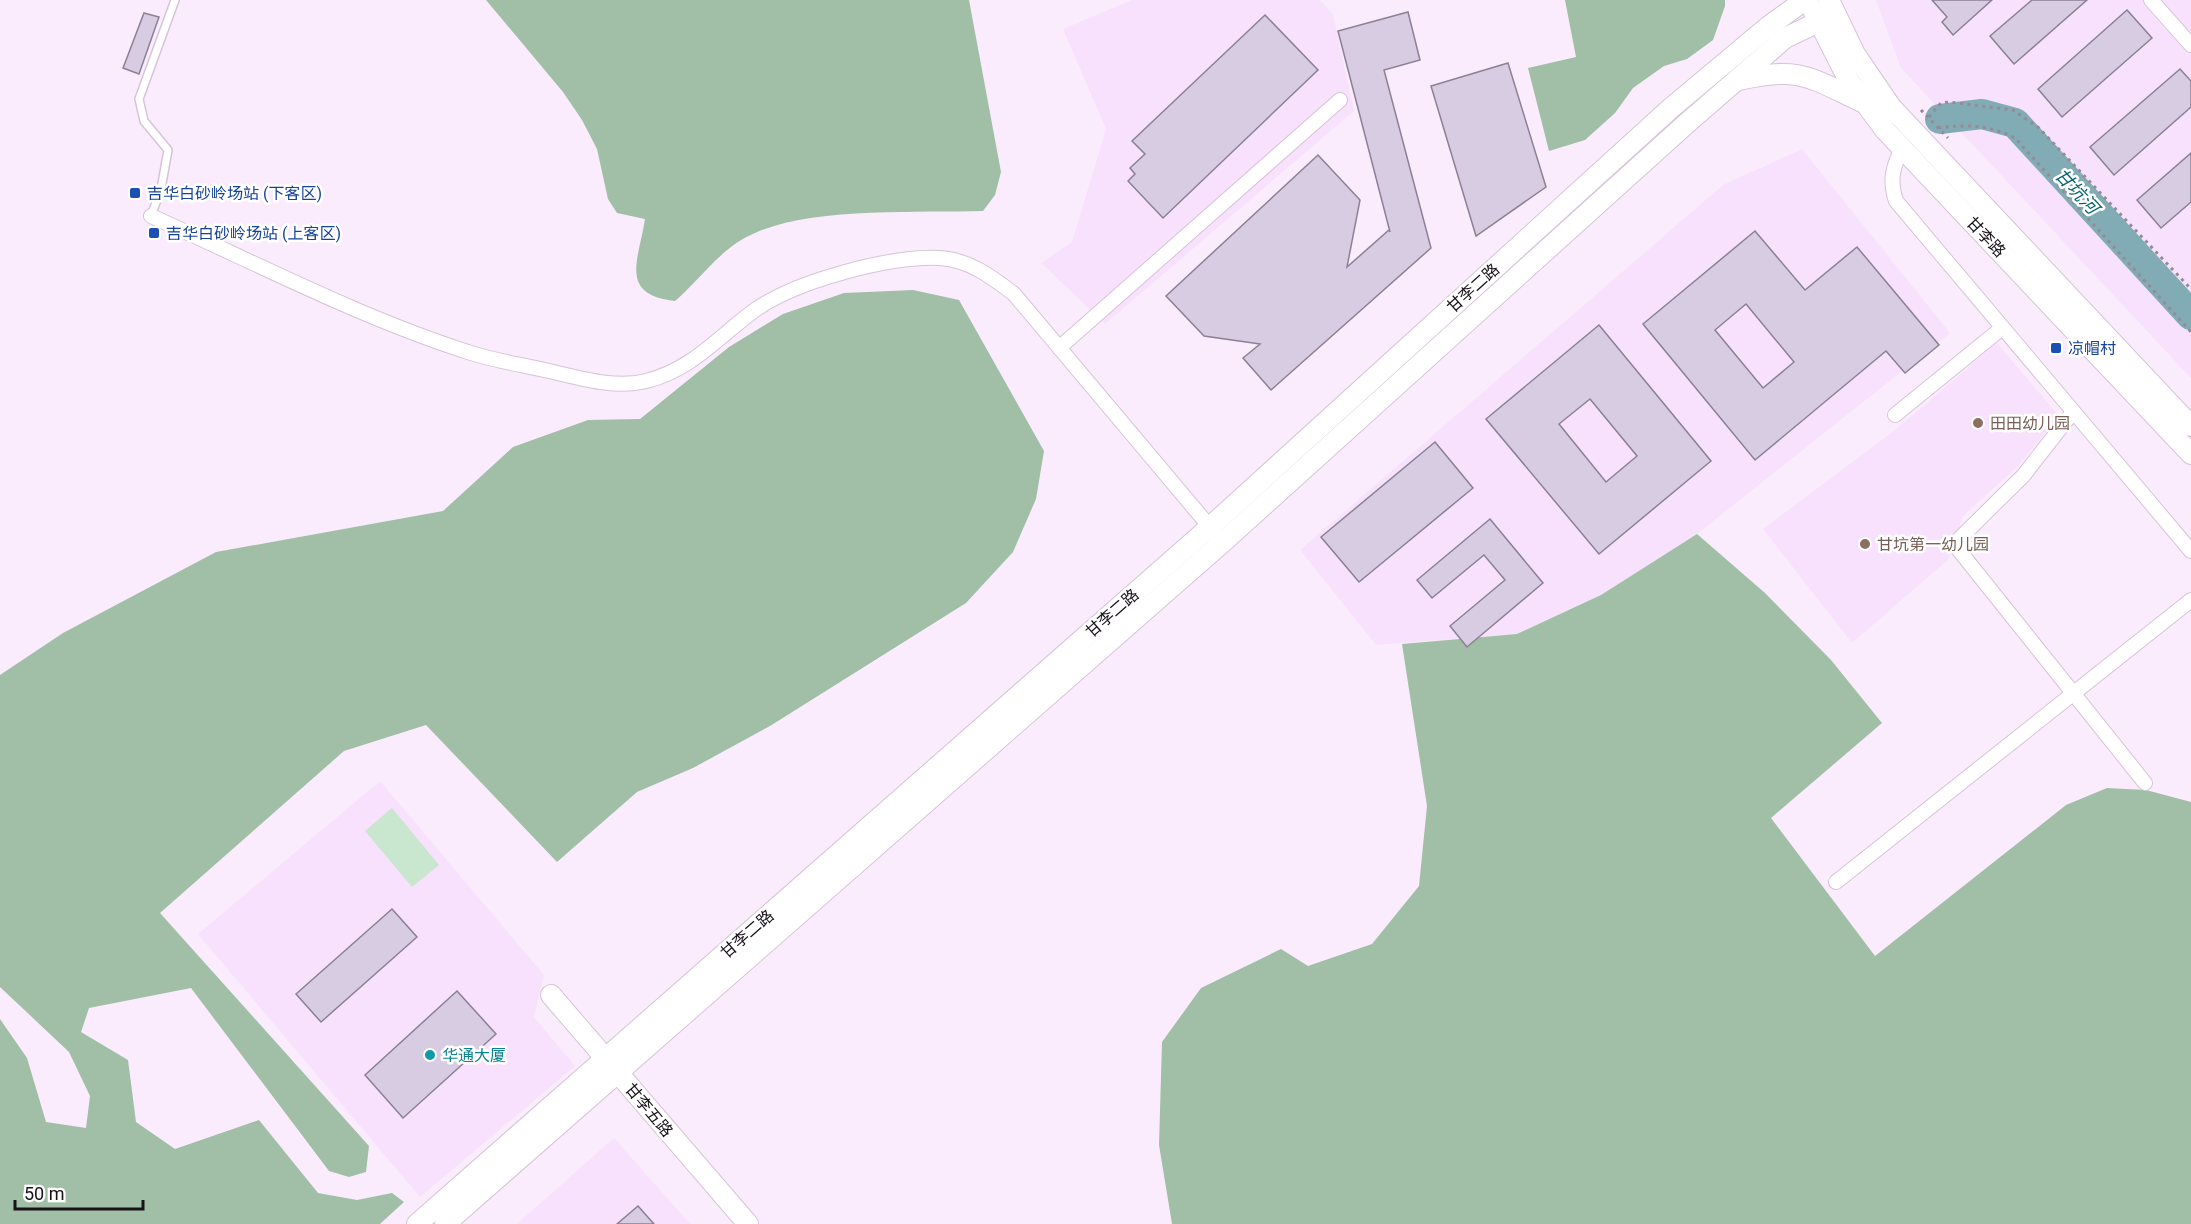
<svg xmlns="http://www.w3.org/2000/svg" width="2191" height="1224" font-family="Roboto,'Noto Sans SC',sans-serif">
<rect width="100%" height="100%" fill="#faecfd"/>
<!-- built -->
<g fill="#f8e1fc">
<path d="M1132,0H1320L1333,14L1354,111L1105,324L1041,263L1072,242L1106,129L1063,29Z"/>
<path d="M1876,0H2191V378L1901,68Z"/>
<path d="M1802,149L1950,333L1697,534L1601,595L1517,634L1376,645L1300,550L1723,185Z"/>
<path d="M1997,343L2059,416L2017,467L1963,516L1949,559L1852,643L1763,529L1895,430Z"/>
<path d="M380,781L544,975L534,1017L575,1066L420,1197L198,934Z"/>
<path d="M614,1138L690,1224H517Z"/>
</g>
<!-- green -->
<path fill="#c9e6ce" d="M392,808L439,865L412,887L365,831Z"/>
<!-- forest -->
<g fill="#a0bfa6">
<path d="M486,0H969L1001,172L995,195L983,211C918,213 812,207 755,233C721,247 702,278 675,301C618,295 639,259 645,219L617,213L608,199L597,149L582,120L563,92Z"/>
<path d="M1565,0H1725V6L1713,40L1687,59L1664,66L1633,88L1615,113L1585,140L1549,151L1528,68L1576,57Z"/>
<path d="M913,290L959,300L1044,451L1036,499L1013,552L966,603L770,726L693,768L637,792L557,862L426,725L344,751L160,913L369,1146L366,1172L349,1177L329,1171L191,988L89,1008L81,1032L128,1060L136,1122L175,1149L259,1120L318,1193L357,1200L392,1193L404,1202L380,1224H0V1019L27,1058L46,1122L86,1128L90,1096L69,1052L0,987V675L63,633L216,552L443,511L513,447L588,420L640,419L729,347L783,314L844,293Z"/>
<path d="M1697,534L1765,593L1831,660L1882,723L1771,818L1875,956L2066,805L2107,788L2146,790L2191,802V1224H1172L1159,1145L1162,1042L1201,988L1281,949L1308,966L1372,944L1419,886L1427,806L1402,644L1517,634L1601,595Z"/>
</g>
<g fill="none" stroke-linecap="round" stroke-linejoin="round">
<!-- river -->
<path stroke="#81acb5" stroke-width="30" d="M1940,119L1982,114L2015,123L2191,315"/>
</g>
<!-- building -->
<g fill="#d7cce2" stroke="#8b8196" stroke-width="1.5" fill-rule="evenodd">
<path d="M1932,0H1992L1953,35L1942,22L1947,17Z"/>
<path d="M2032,0H2087L2014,64L1990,36Z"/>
<path d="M2127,10L2152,38L2062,117L2038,89Z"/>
<path d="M1408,12L1420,60L1384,70L1431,248L1271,390L1243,358L1260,344L1204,336L1166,296L1318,155L1360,200L1347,267L1389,230L1390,232L1338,31Z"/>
<path d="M144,13L159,17L139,74L123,68Z"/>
<path d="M1265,15L1318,70L1163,218L1128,181L1135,174L1130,168L1145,154L1132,141Z"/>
<path d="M1508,63L1546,187L1476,236L1431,86Z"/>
<path d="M2180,69L2191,81V107L2114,175L2090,147Z"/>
<path d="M2191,153V202L2161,228L2137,200Z"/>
<path d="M1755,231L1805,290L1857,247L1939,345L1905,373L1886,351L1755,460L1643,324ZM1746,304L1794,362L1763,388L1715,330Z"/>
<path d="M1599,325L1711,461L1599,554L1486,419ZM1590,399L1637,456L1606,482L1559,424Z"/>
<path d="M1435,442L1473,488L1359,582L1321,537Z"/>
<path d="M1490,519L1543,583L1467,647L1450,626L1505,580L1484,555L1432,598L1417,580Z"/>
<path d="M392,909L417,937L321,1022L296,994Z"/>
<path d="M457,991L496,1034L403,1118L365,1075Z"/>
<path d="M638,1206L654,1224H617Z"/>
</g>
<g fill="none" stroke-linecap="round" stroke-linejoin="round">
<defs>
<path id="lane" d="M151,216L161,189L168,150L144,121L139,99L175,0"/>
<g id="street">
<path d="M2151,0L2191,45"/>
<path d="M1902,148C1893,167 1889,180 1896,201L2191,551"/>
<path d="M151,216C256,263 361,318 471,353C496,361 523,365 549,371C580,378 615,389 646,381C692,370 719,336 755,310C796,281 889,256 939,258C968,259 992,277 1014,294L1215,533"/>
<path d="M1059,348L1340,100"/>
<path d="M2073,412L2023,476L1954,544L2145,783"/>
<path d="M1895,415L2002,328"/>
<path d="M1836,882L2191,600"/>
</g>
<g id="secondary">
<path d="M1829,0L1855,54L1891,107L2191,426"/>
<path d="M1812,8L1849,81L1885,130L2191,454"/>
<path d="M1739,80C1799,66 1809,77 1862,102"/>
<path d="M551,995L748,1224"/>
<path d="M417,1224L1210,527L1671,108L1769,26L1805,0"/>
<path d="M445,1224L1223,542L1686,124L1785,38L1835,14"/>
</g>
</defs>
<!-- lane casing -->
<use href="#lane" stroke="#d5c4d8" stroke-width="10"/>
<!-- street casing -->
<use href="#street" stroke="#d5c4d8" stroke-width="16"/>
<!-- secondary casing -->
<use href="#secondary" stroke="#d5c4d8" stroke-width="22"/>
<!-- path -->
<g stroke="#958b97" stroke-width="3" stroke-dasharray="3 4.5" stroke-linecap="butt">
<path d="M1921,110L1948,138"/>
<path d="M1929,117L1941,103L1949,102L2013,110L2039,128L2191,289"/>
<path d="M1938,128C1967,124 1989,125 2015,138L2191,332"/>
</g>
<!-- lane -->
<use href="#lane" stroke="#fff" stroke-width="7"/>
<!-- street -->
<use href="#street" stroke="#fff" stroke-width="14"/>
<!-- secondary -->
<use href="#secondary" stroke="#fff" stroke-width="20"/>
</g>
<!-- markers -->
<g fill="#1a4fb4" stroke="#fff" stroke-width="2">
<rect x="129" y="187" width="12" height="12" rx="3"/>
<rect x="148" y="227" width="12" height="12" rx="3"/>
<rect x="2050" y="342" width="12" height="12" rx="3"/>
</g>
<g fill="#8d6e63" stroke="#fff" stroke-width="2">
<circle cx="1978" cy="423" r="6"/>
<circle cx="1865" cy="544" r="6"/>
</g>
<circle fill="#0f9aa8" stroke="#fff" stroke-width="2" cx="430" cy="1055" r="6"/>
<g text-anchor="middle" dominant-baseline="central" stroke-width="5" stroke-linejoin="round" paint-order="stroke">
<!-- transit labels -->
<g font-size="16" fill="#164399" stroke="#fff" text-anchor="start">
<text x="147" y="193">吉华白砂岭场站 (下客区)</text>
<text x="166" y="233">吉华白砂岭场站 (上客区)</text>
<text x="2068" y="348">凉帽村</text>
</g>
<!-- street labels -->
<g font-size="16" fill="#171118" stroke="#fff">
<text transform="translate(1986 237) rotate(47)">甘李路</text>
<text transform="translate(1473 288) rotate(-42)">甘李二路</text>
<text transform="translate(1112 613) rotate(-41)">甘李二路</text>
<text transform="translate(747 934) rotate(-41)">甘李二路</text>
<text transform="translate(649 1110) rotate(50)">甘李五路</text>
</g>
<!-- education labels -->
<g font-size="16" fill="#785e54" stroke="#fff" text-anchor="start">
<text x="1990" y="423">田田幼儿园</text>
<text x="1877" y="544">甘坑第一幼儿园</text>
</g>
<!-- culture labels -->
<g font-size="16" fill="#0d838f" stroke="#fff" text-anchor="start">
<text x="442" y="1055">华通大厦</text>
</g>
<!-- water labels -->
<g font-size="18" font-style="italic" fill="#066371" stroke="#fff">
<text transform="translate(2077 191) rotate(47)">甘坑河</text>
</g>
</g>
<!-- scale -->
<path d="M15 1200v9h128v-9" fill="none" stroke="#171118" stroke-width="3"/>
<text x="24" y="1200" font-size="18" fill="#171118" stroke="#ffffff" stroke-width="4.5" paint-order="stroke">50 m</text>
</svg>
